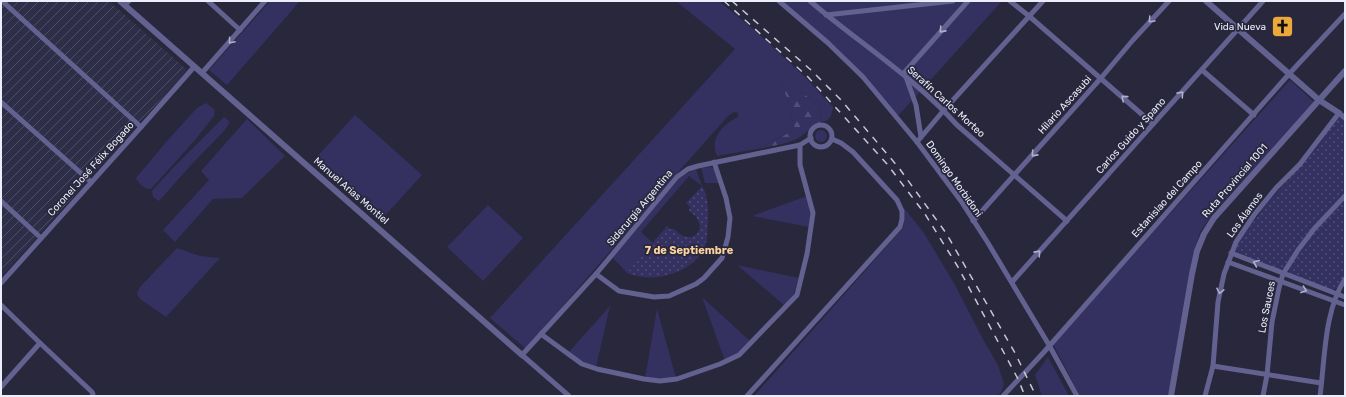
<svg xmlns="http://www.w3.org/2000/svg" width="1346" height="397" font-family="Rubik,sans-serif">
<defs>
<pattern id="industrial-furrows" width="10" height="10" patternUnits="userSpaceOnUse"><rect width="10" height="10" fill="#2f2e49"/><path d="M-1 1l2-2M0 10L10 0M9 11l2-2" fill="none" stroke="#4d4d64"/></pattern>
<pattern id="forest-firs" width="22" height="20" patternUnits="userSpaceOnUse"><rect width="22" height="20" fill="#343060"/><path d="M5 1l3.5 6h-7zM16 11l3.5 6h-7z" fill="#524e78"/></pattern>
<pattern id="park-dots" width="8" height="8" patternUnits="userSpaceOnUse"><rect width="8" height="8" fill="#343060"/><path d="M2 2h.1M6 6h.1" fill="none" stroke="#524e78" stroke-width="1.8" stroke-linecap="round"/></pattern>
</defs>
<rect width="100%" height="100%" fill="#28273c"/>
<!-- industrial -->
<path fill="url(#industrial-furrows)" d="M8,1H109L187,70L1,277V8Z"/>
<!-- grass -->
<g fill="#343060">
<path d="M270,1H300L227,85L209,70Z"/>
<path d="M676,1H719L752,28L805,77L833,107C832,116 830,121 821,122L822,117C815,98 799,89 780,82L787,98L794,127L789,133L772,141L763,148L717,156C709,139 723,124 738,117V113L734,112L728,116L680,170L526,349L490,318L735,49Z"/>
<path d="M779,1H1002L897,117L863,77Z"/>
<path d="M1290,80L1314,102L1214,212L1200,232L1192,260L1169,396H1080L1053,344Z"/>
<path d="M206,103L215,110L214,116L195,140L151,189C144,189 139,184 136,178L167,141L197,108Z"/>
<path d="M355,115L422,175L380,221L313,161Z"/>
<path d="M224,117L230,122L224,131L191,165L159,201L153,197L152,191L171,170Z"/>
<path d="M247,119L285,156L242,198L213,199L175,242L163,230L209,180L201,171Z"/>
<circle cx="821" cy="136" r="6"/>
<path d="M711,167L714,168L719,182L718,183H705L701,168Z"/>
<path d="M696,169L702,186L689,176L641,232L653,243L627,273L612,257L680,178L687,173Z"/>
<path d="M807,196L812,213L809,227L752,216Z"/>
<path d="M488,205L523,238L483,281L447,247Z"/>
<path d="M904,208L924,233L955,285L985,343L998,365L1004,384L1001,392L998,396H754L903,228L905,217Z"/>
<path d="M177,248L200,256L220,258L166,317L140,299L137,294L140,287Z"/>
<path d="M737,265L799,278L794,294L785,306Z"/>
<path d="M702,297L751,342L739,355L725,361Z"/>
<path d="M610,306L596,367L582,362L568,353Z"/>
<path d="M657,309L676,378L659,380L645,378Z"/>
<path d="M1048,357L1069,396H1042L1035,375Z"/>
</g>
<!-- forest -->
<path fill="url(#forest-firs)" d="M780,82C799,89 815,98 822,117L821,122C809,126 809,132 800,137C789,144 775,145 763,148L772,141L789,133L794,127L787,98Z"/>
<!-- park -->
<g fill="url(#park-dots)">
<path d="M1343,117L1345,119V192L1306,235L1294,251L1284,268L1280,270L1237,254L1234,249L1245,233L1267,203L1314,151L1337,118Z"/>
<path d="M702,186C708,195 709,211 708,222C707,230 708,239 705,246C694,274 652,284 627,273L667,226L670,229H674C677,231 680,235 684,236C693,240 702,232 699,223C698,218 693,214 689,211L690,207L686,203Z"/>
<path d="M1345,200V276L1337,288L1333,290L1290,274L1288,269L1295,258L1316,230Z"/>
</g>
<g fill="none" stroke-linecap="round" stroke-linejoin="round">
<!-- minor -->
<g stroke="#626190" stroke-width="5">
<path d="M2,1L141,127"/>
<path d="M208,1L240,30"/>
<path d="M779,1L828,43L863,77L917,142L961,201L988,243L1049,345L1077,396"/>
<path d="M810,1C859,43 914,77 957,125L1067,221"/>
<path d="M1010,1L1029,16L1153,124"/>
<path d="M124,5L129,1"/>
<path d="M826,15L953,1"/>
<path d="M1202,70L1254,115"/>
<path d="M202,73L265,1"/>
<path d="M903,74L968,1"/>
<path d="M906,77L916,105L921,137"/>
<path d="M1,102L91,182"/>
<circle cx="821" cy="136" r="11"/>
<path d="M917,142L944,110L1043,1"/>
<path d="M1,201L41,238"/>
<path d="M973,221L1101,78L1133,40L1169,1"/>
<path d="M1231,253L1345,297"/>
<path d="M1228,262L1345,305"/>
<path d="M596,274L619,291L654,297L669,296L696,284L704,278L722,258L728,237L730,218L726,198L714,162"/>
<path d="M1012,282L1263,1"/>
<path d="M1,283L141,127L194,67"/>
<path d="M1,305L40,343L92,392L93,394L92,396"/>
<path d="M541,334L582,364L597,369L644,379L660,381L677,379L720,364L739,355L797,295L807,254L813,213L800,165V145"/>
<path d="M1213,366L1321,383"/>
<path d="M1,387L40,343"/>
<path d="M569,396L522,355L596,274L677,177L688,169L698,166L800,145L811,138"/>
<path d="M747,396L900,227L902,219V211L897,200L853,152L841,143L832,139"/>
<path d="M1003,396L1044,352L1289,74L1345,14"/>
<path d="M1205,396L1213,366L1218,302L1224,274L1236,242L1254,215L1276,188L1300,164L1339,113L1345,118"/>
<path d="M1263,396L1267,375L1272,322L1279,288L1283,274L1298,250L1314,229L1345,196"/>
<path d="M1320,396C1325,359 1324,311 1345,279"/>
</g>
<!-- tertiary -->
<g stroke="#626190" stroke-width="6">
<path d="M120,1L522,355"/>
<path d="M1206,1L1319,100L1339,113"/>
<path d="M1171,396L1192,274L1197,251L1204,234L1214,218L1345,71"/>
</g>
<!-- rail -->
<g stroke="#c6c7d6" stroke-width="1.5" stroke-dasharray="7 7" stroke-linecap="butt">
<path d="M724,1L808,77L887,164L925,214L958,267L1018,379L1025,396"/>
<path d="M732,1L811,70L841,100L899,168L946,233L1015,353L1036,396"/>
</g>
</g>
<!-- one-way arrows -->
<defs><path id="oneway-chevron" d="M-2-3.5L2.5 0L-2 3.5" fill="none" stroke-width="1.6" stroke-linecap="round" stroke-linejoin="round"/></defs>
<g stroke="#aeafcb">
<use href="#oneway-chevron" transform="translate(1151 20) rotate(133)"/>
<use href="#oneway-chevron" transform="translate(942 30) rotate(132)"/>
<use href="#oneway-chevron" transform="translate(231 41) rotate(131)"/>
<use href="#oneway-chevron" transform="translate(1181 94) rotate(-48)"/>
<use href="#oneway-chevron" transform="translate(1124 98) rotate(-139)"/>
<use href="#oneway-chevron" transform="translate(1034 154) rotate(132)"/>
<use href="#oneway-chevron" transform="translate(1038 253) rotate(-48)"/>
<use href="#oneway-chevron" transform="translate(1256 263) rotate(-158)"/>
<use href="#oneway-chevron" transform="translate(1304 290) rotate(20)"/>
<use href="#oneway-chevron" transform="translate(1220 291) rotate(102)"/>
</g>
<!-- icons -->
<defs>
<symbol id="church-square" viewBox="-11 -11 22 22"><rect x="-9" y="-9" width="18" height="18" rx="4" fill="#eda83b" stroke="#28273c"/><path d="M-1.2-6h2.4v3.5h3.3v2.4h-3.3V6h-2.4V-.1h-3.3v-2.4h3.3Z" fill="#111"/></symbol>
</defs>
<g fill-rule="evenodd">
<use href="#church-square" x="1270" y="14" width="25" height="25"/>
</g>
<g text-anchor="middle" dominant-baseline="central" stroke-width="3.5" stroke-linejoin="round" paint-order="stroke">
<!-- poi labels -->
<g font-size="10" fill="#edeefc" stroke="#28273c" text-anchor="end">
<text x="1266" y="27">Vida Nueva</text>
</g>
<!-- street labels -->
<g font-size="10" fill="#edeefc" stroke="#28273c">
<text transform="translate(946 102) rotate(42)">Serafín Carlos Morteo</text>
<text transform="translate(1065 105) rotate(-48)">Hilario Ascasubi</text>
<text transform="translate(1131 136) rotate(-48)">Carlos Guido y Spano</text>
<text transform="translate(91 169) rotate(-48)">Coronel José Félix Bogado</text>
<text transform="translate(954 179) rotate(55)">Domingo Morbidoni</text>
<text transform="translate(1235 181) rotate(-49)">Ruta Provincial 1001</text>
<text transform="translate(351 191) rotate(41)">Manuel Arias Montiel</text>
<text transform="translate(1167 199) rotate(-48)">Estanislao del Campo</text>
<text transform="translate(640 208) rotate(-50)">Siderurgia Argentina</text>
<text transform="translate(1245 215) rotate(-54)">Los Álamos</text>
<text transform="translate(1267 307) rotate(-79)">Los Sauces</text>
</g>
<!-- neighbourhood labels -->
<g font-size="11" font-weight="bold" fill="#fad49f" stroke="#28273c">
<text x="689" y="250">7 de Septiembre</text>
</g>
</g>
<!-- border -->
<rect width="1346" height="397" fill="none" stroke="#edeefc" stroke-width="4"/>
</svg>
